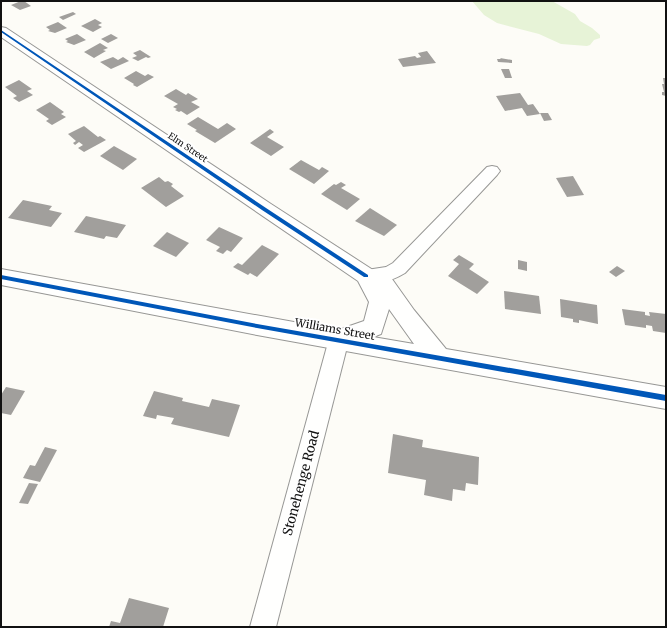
<svg xmlns="http://www.w3.org/2000/svg" width="667" height="628" font-family="Merriweather,serif">
<rect width="100%" height="100%" fill="#fdfcf7"/>
<!-- green -->
<path fill="#e7f3d7" d="M472,1H552L575,14L580,21L592,28L600,35V38L594,40L590,45L587,46L561,44L539,34L497,23L484,15Z"/>
<!-- building -->
<g fill="#a19f9c">
<path d="M21,1H24L31,6L20,10L11,5Z"/>
<path d="M73,12L76,14L63,20L59,17Z"/>
<path d="M95,19L102,23L98,25L102,27L93,32L81,26Z"/>
<path d="M58,22L67,28L55,33L48,31L50,30L46,27Z"/>
<path d="M77,34L86,40L74,45L66,42L68,41L65,39Z"/>
<path d="M111,34L118,38L108,43L101,39Z"/>
<path d="M100,43L108,48L103,50L106,51L94,58L84,52Z"/>
<path d="M140,50L151,57L148,58L146,57L138,61L132,58L137,56L133,53Z"/>
<path d="M427,51L436,63L403,67L398,59L415,56L417,58L421,57L418,53Z"/>
<path d="M113,57L118,60L123,57L129,61L111,69L100,62Z"/>
<path d="M500,58L512,60V63L498,62L497,59H501Z"/>
<path d="M501,69H509L512,78H505Z"/>
<path d="M136,71L145,76L148,74L154,77L137,87L133,85L134,84L124,78Z"/>
<path d="M663,78H666V96L662,95V92H664L662,84H664Z"/>
<path d="M19,80L32,89L27,91L33,95L19,102L13,98L17,96L5,87Z"/>
<path d="M176,89L186,95L188,93L198,99L191,102L200,107L187,115L181,111L179,112L175,110L177,109L173,107L178,104L164,96Z"/>
<path d="M520,93L528,105L533,104L540,114L527,116L522,108L505,111L496,96Z"/>
<path d="M50,102L64,112L61,114L66,117L52,125L46,121L49,119L36,110Z"/>
<path d="M540,113H548L552,120L544,121Z"/>
<path d="M198,117L218,129L227,123L236,129L215,143L195,131L197,130L187,124Z"/>
<path d="M84,126L98,137L100,136L106,140L84,152L78,148L83,145L79,142L75,145L73,143L76,141L68,134Z"/>
<path d="M270,129L274,132L267,137L284,147L271,156L250,143Z"/>
<path d="M114,146L137,159L123,170L100,156Z"/>
<path d="M301,160L319,170L322,167L329,171L314,184L289,169Z"/>
<path d="M573,176L584,195L567,197L556,178Z"/>
<path d="M159,177L165,182L168,181L173,184L171,186L184,196L166,207L141,188Z"/>
<path d="M341,182L346,185L341,188L360,199L347,210L321,194L334,184L336,185Z"/>
<path d="M23,200L52,206L49,210L62,213L51,227L8,218Z"/>
<path d="M370,208L397,225L384,236L355,221Z"/>
<path d="M86,216L126,225L117,238L106,236L104,239L74,232Z"/>
<path d="M219,227L243,238L231,252L227,250L223,254L216,251L220,247L206,240Z"/>
<path d="M167,232L189,243L176,257L153,246Z"/>
<path d="M262,245L279,254L257,277L250,273L248,275L233,267L238,263L242,265Z"/>
<path d="M459,255L474,264L469,269L489,282L477,294L448,276L459,264L453,260Z"/>
<path d="M518,260L527,262V271L518,269Z"/>
<path d="M617,266L625,271L616,277L609,272Z"/>
<path d="M504,291L539,296L541,314L505,309Z"/>
<path d="M560,299L597,305L598,324L579,320V323L573,322V319L561,317Z"/>
<path d="M622,309L645,312V315L650,316L649,312L666,314V333L653,331L652,326L646,325V328L625,325Z"/>
<path d="M6,387L25,391L11,415L1,413V395Z"/>
<path d="M154,391L183,398L182,401L209,407L212,399L240,405L229,437L171,424L174,418L157,415L156,419L143,416Z"/>
<path d="M393,434L423,440L422,447L479,457L478,485L466,483L465,491L453,489L452,501L424,495L426,480L388,473Z"/>
<path d="M45,447L57,450L40,482L23,478L30,465L35,466Z"/>
<path d="M29,483L38,484L28,504L19,503Z"/>
<path d="M129,598L169,608L163,627H109L111,621L120,623Z"/>
</g>
<g fill="none" stroke-linecap="round" stroke-linejoin="round">
<defs>
<g id="minor">
<path d="M492,166L497,167L500,171L497,175L405,273C392,281 375,286 360,281L357,276L360,271L386,267L393,263L487,167Z"/>
<path d="M339,331L346,333L349,339L276,627H250L329,339L332,333Z"/>
</g>
<path id="tertiary" d="M1,27L6,28L271,204L373,270L392,279L414,310L446,349L666,387V409L257,335L1,285V269L338,330L364,321L369,302L358,281L1,37ZM389,309L414,344L373,337L381,334Z"/>
</defs>
<!-- minor casing -->
<use href="#minor" stroke="#979795" stroke-width="2"/>
<!-- tertiary casing -->
<use href="#tertiary" stroke="#979795" stroke-width="2"/>
<!-- minor -->
<use href="#minor" fill="#fffffe" fill-rule="evenodd"/>
<!-- tertiary -->
<use href="#tertiary" fill="#fffffe" fill-rule="evenodd"/>
<defs>
<g id="cycleway">
<path d="M1,30L266,208L368,275V277H364L262,210L1,32Z"/>
<path d="M1,275L257,324L666,395V401L257,328L1,279Z"/>
</g>
</defs>
<!-- cycleway casing -->
<use href="#cycleway" stroke="#fff" stroke-width="3"/>
<!-- cycleway -->
<use href="#cycleway" fill="#0057b8" fill-rule="evenodd"/>
</g>
<g text-anchor="middle" dominant-baseline="central" stroke-width="4" stroke-linejoin="round" paint-order="stroke">
<!-- far-street labels -->
<g font-size="9" fill="#111" stroke="#fff">
<text transform="translate(188 147) rotate(34)">Elm Street</text>
</g>
<!-- street labels -->
<g font-size="11" fill="#111" stroke="#fff">
<text transform="translate(335 329) rotate(10)">Williams Street</text>
</g>
<!-- near-street labels -->
<g font-size="13" fill="#111" stroke="#fff">
<text transform="translate(301 483) rotate(-75)">Stonehenge Road</text>
</g>
</g>
<!-- border -->
<rect width="667" height="628" fill="none" stroke="#111111" stroke-width="4"/>
</svg>
